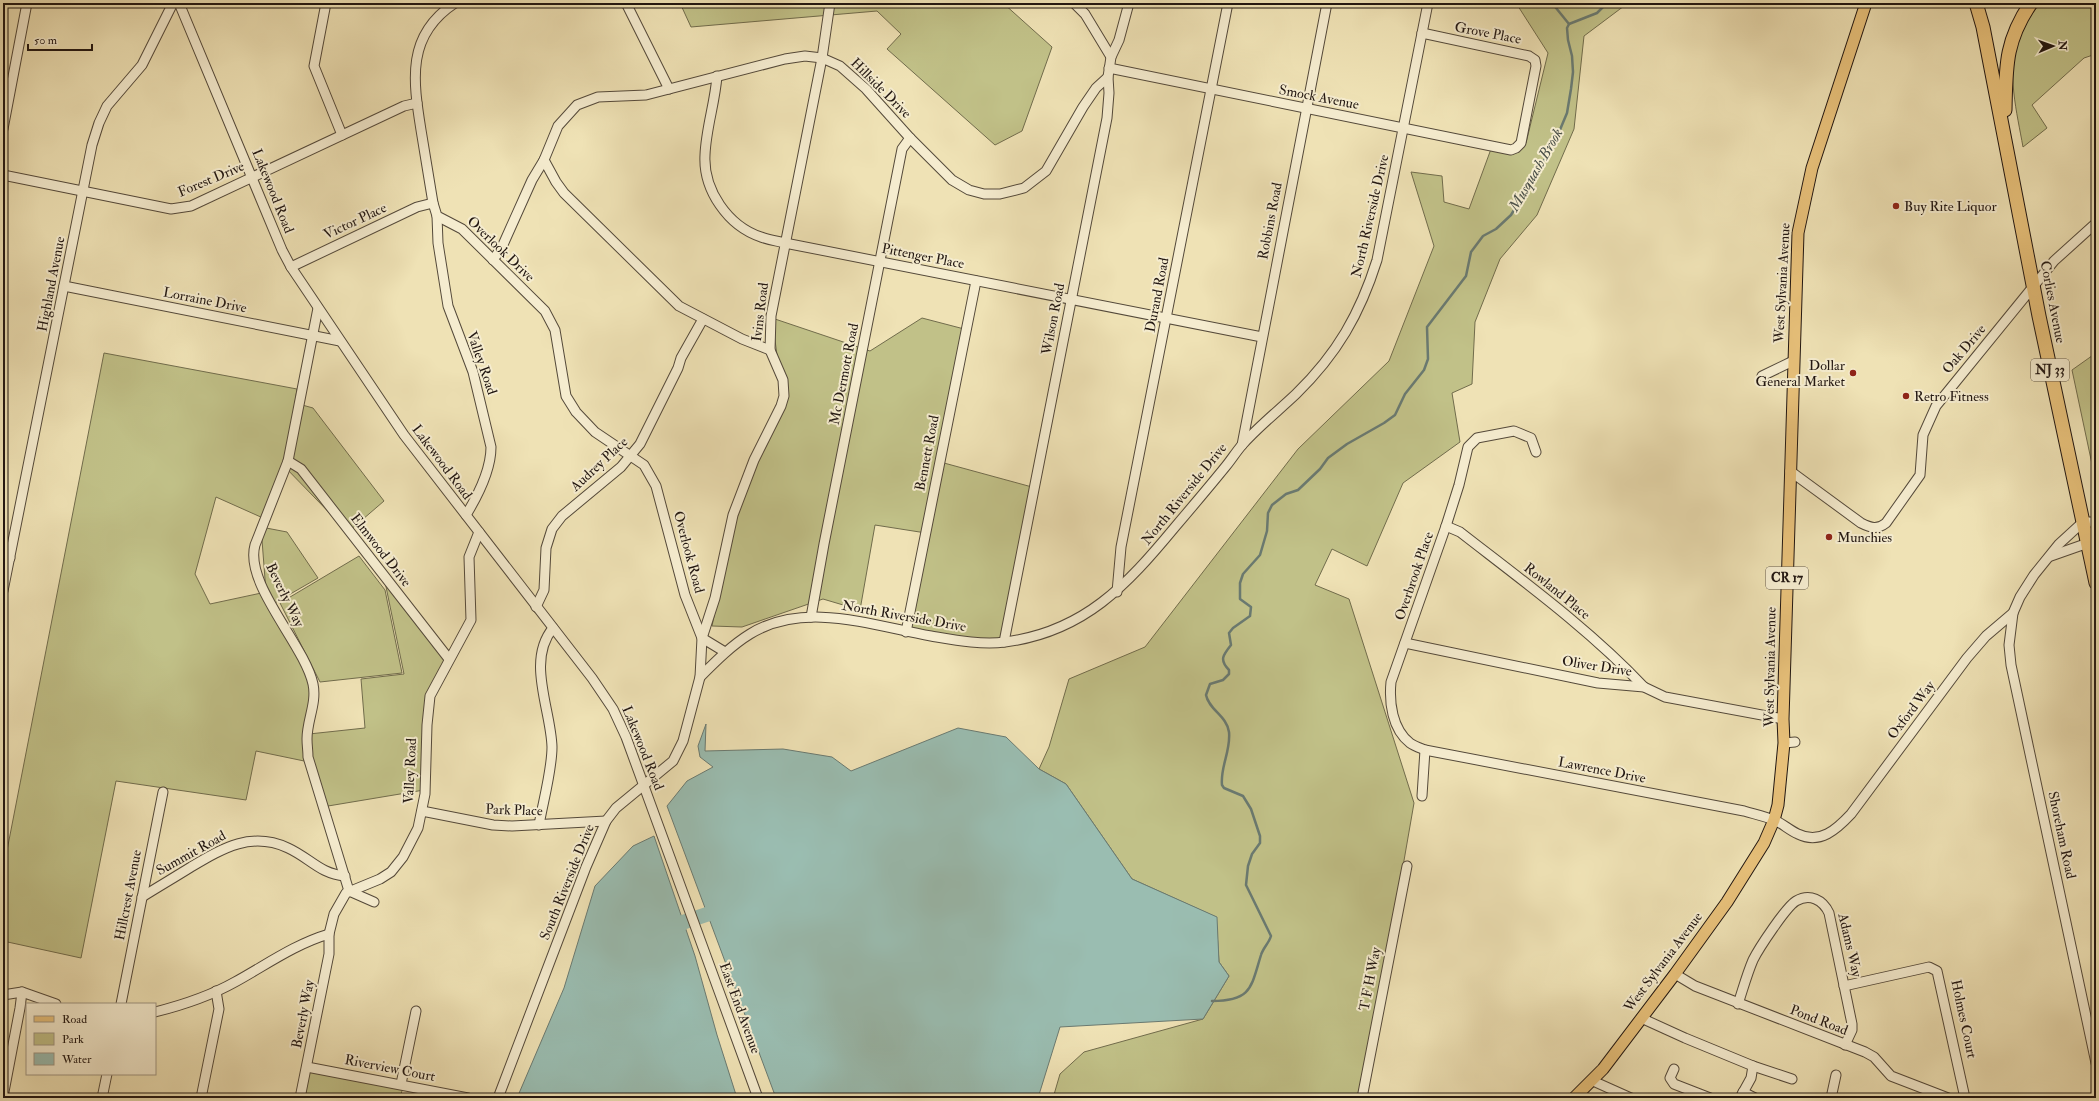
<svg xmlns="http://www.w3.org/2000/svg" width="2099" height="1101" font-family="'IM FELL Double Pica',serif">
<rect width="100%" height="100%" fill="#efe2b5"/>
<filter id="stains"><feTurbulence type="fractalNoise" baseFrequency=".005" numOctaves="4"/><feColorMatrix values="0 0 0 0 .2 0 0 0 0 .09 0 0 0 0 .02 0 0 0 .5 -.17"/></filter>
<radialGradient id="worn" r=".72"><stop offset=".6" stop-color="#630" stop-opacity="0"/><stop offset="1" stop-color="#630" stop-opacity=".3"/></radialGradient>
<!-- green -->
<g fill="#c1c188" stroke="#716c4c">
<path d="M680,3H1003L1052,47L1022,131L995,145L887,49L901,34L877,11L691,27Z"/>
<path d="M1516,3H1628L1584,36L1574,129L1537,215L1500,259L1475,322L1472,384L1452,393L1460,442L1403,483L1367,566L1332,549L1315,585L1349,599L1414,803L1398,895L1359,1098H1053L1060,1074L1084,1052L1203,1019L1229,976L1219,962L1216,917L1132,879L1066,784L1039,769L1049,747L1069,679L1145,647L1298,449L1389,361L1434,246L1411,172L1442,176L1444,202L1469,209L1491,149L1526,143L1548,53Z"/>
<path d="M2040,3H2096V54L2084,58L2032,105L2047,128L2023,147C2017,113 2006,71 2018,37C2023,25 2033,13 2040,3Z"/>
<path d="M772,318L870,351L922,318L968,330L944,463L1032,487L1003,643L907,632L926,533L875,525L860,610L823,599L742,627L712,626L738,499L784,407Z"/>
<path d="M104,353L297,389L295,403L313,408L384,501L348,532L282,464L263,518L216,497L195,574L210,604L266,592L261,527L287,532L318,578L273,604L313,686L309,734L365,728L361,679L404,674L384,577L449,659L428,704L424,790L322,807L309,762L256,751L246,800L116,781L81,958L3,941V871Z"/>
<path d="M2096,353V483L2072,370Z"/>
<path d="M359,556L385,590L402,673L320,682L280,603Z"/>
<path d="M303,1068L403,1087L400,1098H297Z"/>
</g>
<!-- water -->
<g fill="#9abdb1" stroke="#6a7a71">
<path d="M706,724L705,751L783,749L832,757L851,771L958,728L1006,737L1039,769L1066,784L1132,879L1217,917L1219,962L1229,976L1203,1019L1060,1027L1038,1098H776L667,806L687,781L713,767L700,757L698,746Z"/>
<path d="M654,836L695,956L717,1035L737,1098H517L564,988L595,886L633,846Z"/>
</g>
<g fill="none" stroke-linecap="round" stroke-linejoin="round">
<!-- stream -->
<g stroke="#6a7a71" stroke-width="2.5">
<path d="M1569,24L1597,13L1607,3"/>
<path d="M1212,1001C1252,1001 1251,987 1261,955C1263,948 1269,943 1271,936L1246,885L1248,866L1252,854L1260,843V836L1251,809L1243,796L1224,788L1222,785C1220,767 1231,751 1229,732C1227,716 1209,710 1206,695L1210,684L1223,680L1229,674V670C1219,660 1223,655 1231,645L1229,633L1233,628L1250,616L1251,607L1240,599V583L1243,574L1260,555L1267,531L1268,513L1272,505L1286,494L1298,490L1320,469L1328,458L1347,444L1384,423L1395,415L1405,394L1424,370L1428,359L1427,327L1466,276L1471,252L1483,236L1496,229L1511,215L1554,144L1567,113L1571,89L1573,72L1572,56L1568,40L1567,28L1569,24L1552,3"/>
</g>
<!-- river -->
<path stroke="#9abdb1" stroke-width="15" d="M667,932L684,922L726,908"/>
<defs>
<g id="minor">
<path d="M179,3L282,250L291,267L404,435L592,678L613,709L626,737L758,1098"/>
<path d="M326,3L314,66L342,135"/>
<path d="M455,3C406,35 413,80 421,130C425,154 429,179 433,203L437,216L462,229L545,311L555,330L566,396L576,412L595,432L644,465L656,486L685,595L702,638L725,652"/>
<path d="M626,3L669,89"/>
<path d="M1074,3L1085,14L1111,57"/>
<path d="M1109,68L1511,150L1516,148L1521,143L1536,66L1535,60L1529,56L1422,33"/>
<path d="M717,76C715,103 706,128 705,155C703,190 728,226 761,237C769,240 777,241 785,243L1262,337"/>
<path d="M3,129L27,3"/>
<path d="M544,160L556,182L564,193L679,306L742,339L770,350"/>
<path d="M3,175L171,209L191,206L404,106L417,103"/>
<path d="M437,216L438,243L448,306L473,372L491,447C491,469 477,497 466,515"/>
<path d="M493,260L502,247L532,180L544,160L558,126L577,105L598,97L646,95L785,59L805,56L822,58L840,66L866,89L910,138L952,180L969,190L984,194H1000L1024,188L1046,171L1083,107L1096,88L1108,77"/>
<path d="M291,267L417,207L433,203"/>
<path d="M64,286L340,341"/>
<path d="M318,308L288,461L255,545C244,584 304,644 313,684C317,703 307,720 307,739C307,745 308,751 308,757L349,891L374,902"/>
<path d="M1762,376L1793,361"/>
<path d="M1242,445L1327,3"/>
<path d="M1536,452L1531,438L1514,431L1477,438L1468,447L1459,485L1446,526L1391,682C1389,702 1392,729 1410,743C1414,746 1420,748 1425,750L1744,811C1754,814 1764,816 1774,820C1782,823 1789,830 1798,834C1820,845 1837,829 1851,814L1967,658L1986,636L2013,613L2020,597L2034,575L2059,544L2083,522H2096"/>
<path d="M288,461L301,469L449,659"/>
<path d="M1790,471L1861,523C1871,528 1877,530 1886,523L1920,475L1923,435L1936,406L2054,261L2096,223"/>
<path d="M1446,526L1460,532C1523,581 1589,629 1644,687"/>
<path d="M3,548L10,558"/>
<path d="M2051,556L2088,543L2096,538"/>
<path d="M3,591L92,145L99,123L107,106L142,65L173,3"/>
<path d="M1117,592L1121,547L1228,3"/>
<path d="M536,607L544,590L546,548L552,529L562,516L621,467L640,444L678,368L681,358L703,319"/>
<path d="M2013,613L2009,645L2011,665L2096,1063"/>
<path d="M811,617L824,544L902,149L910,138"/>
<path d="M906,632L976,281"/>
<path d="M1004,642L1107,118L1109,93L1108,77L1111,57L1119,40L1129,3"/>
<path d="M1405,643L1598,683L1644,687L1665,697L1783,719"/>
<path d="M700,677C716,661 732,645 750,634C805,600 873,626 931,636C955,640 981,645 1005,642C1084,632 1127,585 1175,527C1192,507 1209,487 1226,466C1231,460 1236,452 1242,445C1258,427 1278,411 1296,394C1337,354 1360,314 1377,260L1428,3"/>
<path d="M1784,743L1795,742"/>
<path d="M1422,796L1425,750"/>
<path d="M422,811L493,825L512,826L606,821"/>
<path d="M539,825C543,802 552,770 552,747C551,709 526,661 553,628"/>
<path d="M142,897C158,887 175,877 191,867C223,848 251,831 288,848C310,858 320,874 345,876"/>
<path d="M1675,974L1695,986L1865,1052L1874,1057L1891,1076L1948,1098"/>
<path d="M1844,986L1929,967L1937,971L1965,1098"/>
<path d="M3,995L22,992L56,1004"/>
<path d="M121,1004L163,792"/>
<path d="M1738,1004C1743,989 1747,974 1753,960C1759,948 1786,907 1796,901C1810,893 1823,900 1829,913L1852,1024V1030L1845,1045"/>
<path d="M155,1012C183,1005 210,996 235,982C266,965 295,944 329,934"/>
<path d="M1641,1018L1685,1038L1753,1066L1792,1079"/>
<path d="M307,1067L468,1098"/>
<path d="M1674,1069L1670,1078L1674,1084L1710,1098"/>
<path d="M1593,1081L1631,1098"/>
<path d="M401,1084L416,1011"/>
<path d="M1743,1092L1755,1098"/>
<path d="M3,1097L20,1008L22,992"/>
<path d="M102,1098L107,1074"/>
<path d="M201,1098L219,1009L216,991"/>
<path d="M300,1098L329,954V934L334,914L346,893L380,879L391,872L403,857L418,828L425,794L427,725L430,696L471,620L469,557L479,532"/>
<path d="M498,1098L586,867L606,821L616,808L673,761L683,741L700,677L702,638L715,598L733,515L754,460L781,406L784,396L783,380L770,350L771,316L822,58L830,3"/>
<path d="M1362,1098L1407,866"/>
<path d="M1740,1098L1751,1078L1753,1066"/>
<path d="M1831,1098L1836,1075"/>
</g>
<path id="major" d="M1574,1098L1603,1069L1675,974L1727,902L1764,843L1774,820L1778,805L1784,743L1783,719L1798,233L1812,168L1866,3"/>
<g id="highway">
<path d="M1976,3L1983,27L2039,316L2096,583"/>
<path d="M2005,110C2006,67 2005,41 2031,3"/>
</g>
</defs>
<!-- minor casing -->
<use href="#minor" stroke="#54493a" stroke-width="11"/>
<!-- major casing -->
<use href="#major" stroke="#211611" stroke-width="13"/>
<!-- highway casing -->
<use href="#highway" stroke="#211611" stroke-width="15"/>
<!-- minor -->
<use href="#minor" stroke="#f5eccf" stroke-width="9"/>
<!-- major -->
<use href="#major" stroke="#e8c17a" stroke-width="11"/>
<!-- highway -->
<use href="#highway" stroke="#e8c17a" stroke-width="13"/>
</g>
<!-- markers -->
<g fill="#8f2418" stroke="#f5eccf" stroke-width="1.5">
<circle cx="1896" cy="206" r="4"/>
<circle cx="1853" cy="373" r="4"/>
<circle cx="1906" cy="396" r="4"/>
<circle cx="1829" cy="537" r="4"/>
</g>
<g text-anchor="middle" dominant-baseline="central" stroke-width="4" stroke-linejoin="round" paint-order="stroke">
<!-- shield labels -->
<g fill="#f5eccf" stroke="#61564a" stroke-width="1">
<rect x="2031" y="359" width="38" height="22" rx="3"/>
<rect x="1766" y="567" width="42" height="22" rx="3"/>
</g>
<g font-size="13" font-weight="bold" fill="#211611">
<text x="2050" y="370">NJ 33</text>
<text x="1787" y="578">CR 17</text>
</g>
<!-- street labels -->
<g font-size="14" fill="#211611" stroke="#f5eccf">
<text transform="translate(1488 33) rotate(11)">Grove Place</text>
<text transform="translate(881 88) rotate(45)">Hillside Drive</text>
<text transform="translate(1319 97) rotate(11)">Smock Avenue</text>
<text transform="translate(211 179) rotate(-23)">Forest Drive</text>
<text transform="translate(273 191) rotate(68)">Lakewood Road</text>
<text transform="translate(1370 216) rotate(-77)">North Riverside Drive</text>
<text transform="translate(355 221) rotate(-25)">Victor Place</text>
<text transform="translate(1270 221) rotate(-79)">Robbins Road</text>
<text transform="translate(501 249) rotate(44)">Overlook Drive</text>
<text transform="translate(923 256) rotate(11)">Pittenger Place</text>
<text transform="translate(1782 283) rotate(-87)">West Sylvania Avenue</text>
<text transform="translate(51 284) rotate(-79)">Highland Avenue</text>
<text transform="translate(1157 295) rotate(-79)">Durand Road</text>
<text transform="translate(205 300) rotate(11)">Lorraine Drive</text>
<text transform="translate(2053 302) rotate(79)">Corlies Avenue</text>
<text transform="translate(760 312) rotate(-83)">Ivins Road</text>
<text transform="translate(1053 319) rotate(-79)">Wilson Road</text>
<text transform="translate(1964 349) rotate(-50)">Oak Drive</text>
<text transform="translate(482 363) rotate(71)">Valley Road</text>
<text transform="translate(844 374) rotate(-79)">Mc Dermott Road</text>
<text transform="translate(927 453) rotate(-79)">Bennett Road</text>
<text transform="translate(442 462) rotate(53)">Lakewood Road</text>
<text transform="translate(599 464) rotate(-43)">Audrey Place</text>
<text transform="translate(1184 494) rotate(-51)">North Riverside Drive</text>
<text transform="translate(381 550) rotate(52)">Elmwood Drive</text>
<text transform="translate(689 552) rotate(75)">Overlook Road</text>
<text transform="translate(1414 576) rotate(-71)">Overbrook Place</text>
<text transform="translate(1557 591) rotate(39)">Rowland Place</text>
<text transform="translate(285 595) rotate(64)">Beverly Way</text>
<text transform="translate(904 616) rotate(10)">North Riverside Drive</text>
<text transform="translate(1597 666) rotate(9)">Oliver Drive</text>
<text transform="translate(1770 667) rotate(-89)">West Sylvania Avenue</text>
<text transform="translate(1911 710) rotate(-53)">Oxford Way</text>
<text transform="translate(643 748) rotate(68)">Lakewood Road</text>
<text transform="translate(1602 770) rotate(11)">Lawrence Drive</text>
<text transform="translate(410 771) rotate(-87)">Valley Road</text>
<text transform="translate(514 810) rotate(2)">Park Place</text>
<text transform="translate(2062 835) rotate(78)">Shoreham Road</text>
<text transform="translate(191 853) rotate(-29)">Summit Road</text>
<text transform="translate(567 882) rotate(-68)">South Riverside Drive</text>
<text transform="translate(128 895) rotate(-79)">Hillcrest Avenue</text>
<text transform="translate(1850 945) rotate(77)">Adams Way</text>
<text transform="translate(1663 962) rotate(-53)">West Sylvania Avenue</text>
<text transform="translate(1370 979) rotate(-79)">T F H Way</text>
<text transform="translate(740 1008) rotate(70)">East End Avenue</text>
<text transform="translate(303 1014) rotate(-79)">Beverly Way</text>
<text transform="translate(1964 1019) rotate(78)">Holmes Court</text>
<text transform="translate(1819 1020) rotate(21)">Pond Road</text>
<text transform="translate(390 1068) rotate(11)">Riverview Court</text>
</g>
<!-- poi labels -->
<g font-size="14" fill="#211611" stroke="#f5eccf" text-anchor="start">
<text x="1904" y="206">Buy Rite Liquor</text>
<text x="1845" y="365" text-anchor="end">Dollar<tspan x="1845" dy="16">General Market</tspan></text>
<text x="1914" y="396">Retro Fitness</text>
<text x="1837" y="537">Munchies</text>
</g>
<!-- water labels -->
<g font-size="15" font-style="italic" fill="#4b5049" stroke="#f5eccf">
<text transform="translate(1536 170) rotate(-60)">Musquash Brook</text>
</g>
</g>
<!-- margin -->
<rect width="2099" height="1101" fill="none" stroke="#efe2b5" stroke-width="16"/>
<rect x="4" y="4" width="2091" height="1093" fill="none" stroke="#211611" stroke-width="2"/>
<rect x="8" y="8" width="2083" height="1085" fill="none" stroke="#211611"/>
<!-- legend -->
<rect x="26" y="1003" width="130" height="72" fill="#f5eccf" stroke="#a09683"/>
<rect x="34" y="1016" width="20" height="6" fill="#e8c17a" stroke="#a09683"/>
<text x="62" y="1023" font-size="12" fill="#211611">Road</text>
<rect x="34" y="1033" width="20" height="12" fill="#c1c188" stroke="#a09683"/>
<text x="62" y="1043" font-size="12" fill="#211611">Park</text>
<rect x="34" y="1053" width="20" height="12" fill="#9abdb1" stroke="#a09683"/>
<text x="62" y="1063" font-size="12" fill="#211611">Water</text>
<!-- north arrow -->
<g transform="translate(2053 46) rotate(88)" stroke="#f5eccf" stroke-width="3" paint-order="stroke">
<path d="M0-3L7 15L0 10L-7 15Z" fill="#211611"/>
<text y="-6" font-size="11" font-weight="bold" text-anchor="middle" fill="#211611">N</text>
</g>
<!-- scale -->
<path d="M28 44v6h64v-6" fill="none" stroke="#211611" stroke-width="2"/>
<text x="34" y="44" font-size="12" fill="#211611" stroke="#f5eccf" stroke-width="3" paint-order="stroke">50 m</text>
<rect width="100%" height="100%" filter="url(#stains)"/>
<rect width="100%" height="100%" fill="url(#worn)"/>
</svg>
